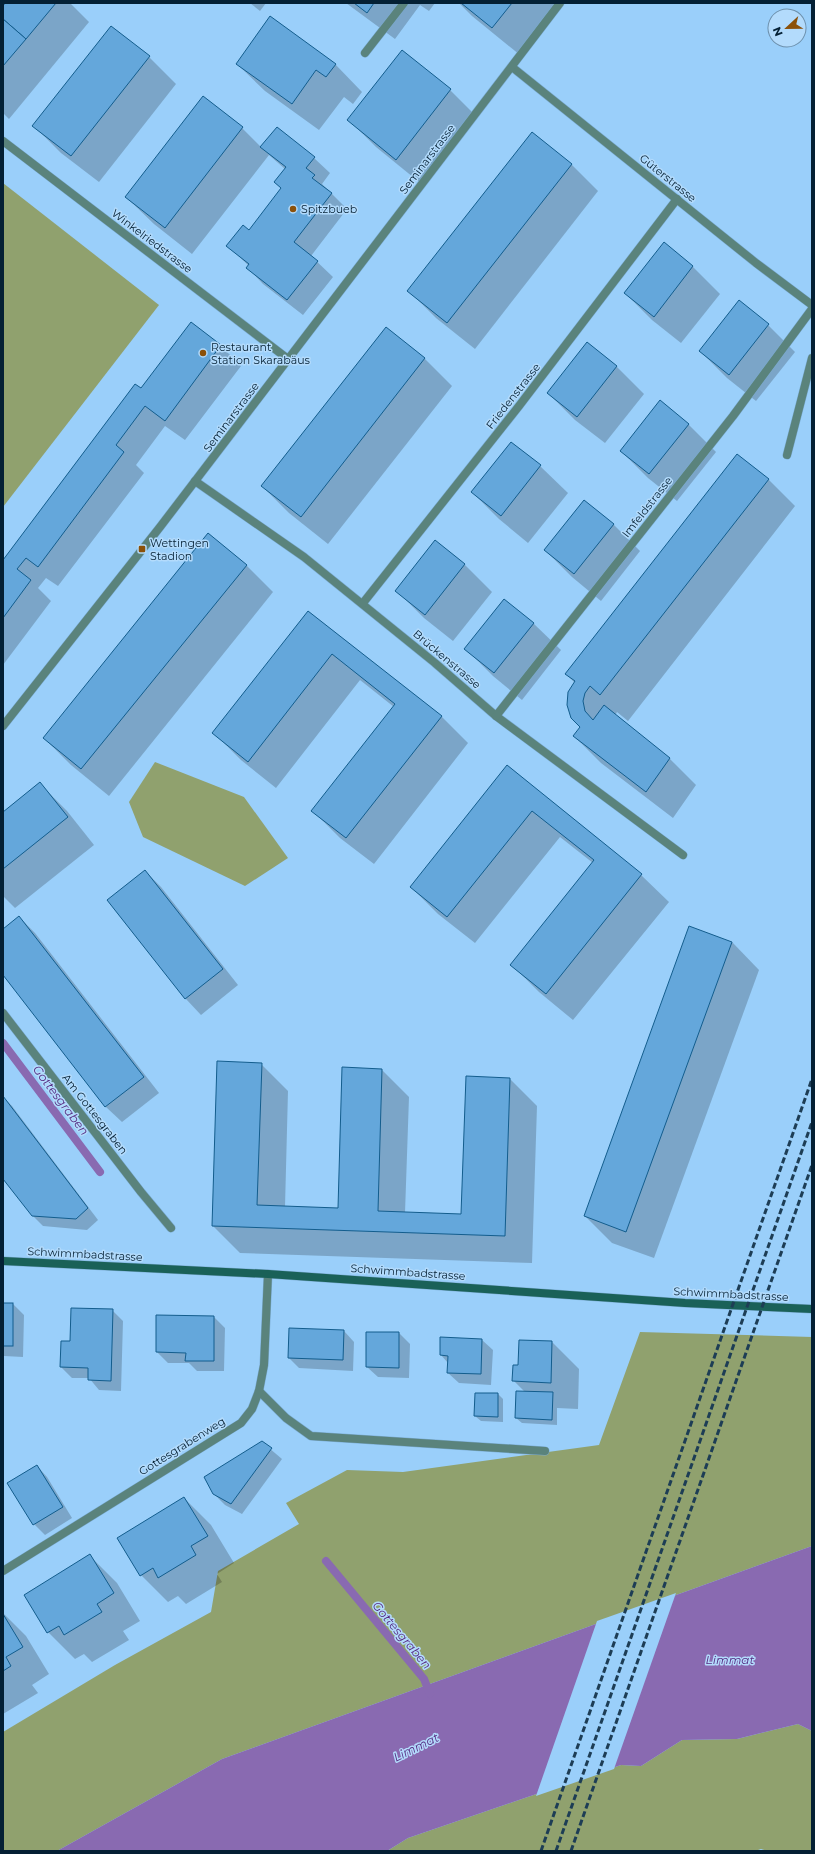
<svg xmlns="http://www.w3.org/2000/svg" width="815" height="1854" font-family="Montserrat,sans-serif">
<rect width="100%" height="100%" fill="#9acffa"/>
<!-- green -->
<g fill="#90a16e">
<path d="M3,183L159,305L3,507Z"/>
<path d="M155,762L244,797L288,858L245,886L143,837L129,802Z"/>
<path d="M640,1332L812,1337V1546L222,1759L57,1851H3V1732L115,1665L211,1612L218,1571L299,1524L286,1503L347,1470L403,1472L599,1445Z"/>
<path d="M798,1724L812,1731V1851H767L761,1849L755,1851H387L408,1838L621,1765L641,1766L682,1740L737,1739Z"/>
</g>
<!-- water -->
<path fill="#896ab1" d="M812,1546V1731L798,1724L737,1739L682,1740L641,1766L621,1765L408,1838L387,1851H57L222,1759Z"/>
<!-- pier -->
<path fill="#9acffa" d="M676,1593L614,1769L536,1796L597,1621Z"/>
<!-- shadow -->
<g fill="#0003">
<path d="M7,3H70L89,22L9,119L3,113V8Z"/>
<path d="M250,3H266L260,11Z"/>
<path d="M346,3H435L429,11L420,5L395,39Z"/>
<path d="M459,3H560L520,55L472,16Z"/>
<path d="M403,51L450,90L477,117L424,186L376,147L349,120Z"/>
<path d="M149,57L176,84L99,182L61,153L34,126Z"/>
<path d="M237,64H335L362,92L353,104L344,97L319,130L265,91Z"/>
<path d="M203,98L242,128L261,147L314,158L330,173L322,184L347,209L311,256L333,277L303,315L263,284L248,268L249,266L228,246L249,231L282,189L275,182L285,169L269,155L192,254L154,224L126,197Z"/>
<path d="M571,164L598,191L475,349L436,318L409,291Z"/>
<path d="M664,244L693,267L720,294L681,343L652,320L625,293Z"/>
<path d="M191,323L221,346L241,366L185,440L165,426L136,465L144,473L58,586L46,578L38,588L51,601L3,665V562L141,390Z"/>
<path d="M768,325L795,352L756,401L727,378L700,351Z"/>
<path d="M386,328L425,359L452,386L328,544L289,513L262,486Z"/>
<path d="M588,344L617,367L644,394L605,443L575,420L548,393Z"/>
<path d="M660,401L689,425L716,452L677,501L648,478L621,451Z"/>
<path d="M511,443L540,466L568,493L528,543L499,519L472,492Z"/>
<path d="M768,479L795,506L628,721L617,712L615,716L669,758L696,785L673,818L601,763L574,736L581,727L575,683L566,674Z"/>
<path d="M613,524L640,551L601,601L572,577L545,550Z"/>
<path d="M246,565L273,592L109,796L71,765L44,738Z"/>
<path d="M465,565L492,592L453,641L424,618L397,591Z"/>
<path d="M309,612L441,716L468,743L374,864L340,838L313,811L394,707L360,680L276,788L241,760L214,733Z"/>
<path d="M533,623L561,650L522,700L493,676L466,649Z"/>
<path d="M507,766L641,875L669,902L573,1020L539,992L512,965L593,863L560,837L475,943L438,914L411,887Z"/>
<path d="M40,784L67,811L94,845L15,908L3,896V813Z"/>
<path d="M145,871L161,887L238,985L201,1015L186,999L109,900Z"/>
<path d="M19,917L35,933L159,1093L122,1122L106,1107L3,973V930Z"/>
<path d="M732,942L759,970L654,1258L612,1243L585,1216Z"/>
<path d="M261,1064L288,1091L285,1207L339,1209L382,1070L409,1097L405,1213L462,1215L510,1079L537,1106L532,1263L240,1253L213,1226Z"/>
<path d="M3,1097L12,1106L98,1220L87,1230L43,1226L32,1215L3,1177Z"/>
<path d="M3,1304H13L24,1315L23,1357L4,1356V1385Z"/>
<path d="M112,1310L123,1321L121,1391L99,1390L89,1378H72L61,1367L71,1342Z"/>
<path d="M214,1317L225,1328L224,1371H197L189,1363H168L157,1352Z"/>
<path d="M344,1331L354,1342L353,1371L299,1368L289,1358Z"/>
<path d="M399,1333L410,1344L409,1378L378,1377L367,1367Z"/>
<path d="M482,1340L493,1350L491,1385L459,1383L448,1373V1363L441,1355Z"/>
<path d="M552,1342L579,1369L578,1409L557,1408V1425L522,1423L516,1418L525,1392L513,1380L519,1366Z"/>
<path d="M498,1394L503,1399V1422L481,1421L475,1416Z"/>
<path d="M262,1442L282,1459L242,1514L225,1505L214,1494Z"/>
<path d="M37,1466L47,1477L72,1518L45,1535L34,1524L9,1483Z"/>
<path d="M184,1498L211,1525L234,1563L217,1574L222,1582L186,1604L178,1596L168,1602L141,1575Z"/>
<path d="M90,1556L117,1583L140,1621L123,1631L129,1640L92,1662L84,1654L75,1659L48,1632Z"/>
<path d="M3,1613L26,1636L49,1674L32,1685L38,1693L3,1714Z"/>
</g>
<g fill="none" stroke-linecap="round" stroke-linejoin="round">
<!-- stream -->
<g stroke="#896ab1" stroke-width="8">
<path d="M3,1043L100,1172"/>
<path d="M326,1561L424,1679L430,1694"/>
</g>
</g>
<!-- building -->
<g fill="#64a7db" stroke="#135d8d">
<path d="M5,3H56L26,39L3,19V6Z"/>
<path d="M354,3H374L367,13Z"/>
<path d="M461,3H512L492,28Z"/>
<path d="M270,16L336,64L326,77L316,70L292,104L236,64Z"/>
<path d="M3,19L26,39L3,66Z"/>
<path d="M111,26L150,56L71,156L32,126Z"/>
<path d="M402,50L451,89L396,160L347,120Z"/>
<path d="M203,96L243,127L165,228L125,197Z"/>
<path d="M277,127L315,157L306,168L315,175L312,178L332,193L294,242L318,261L287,300L246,268L249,264L226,246L243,225L249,230L281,188L274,182L286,167L260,147Z"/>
<path d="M532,132L572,164L447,323L407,291Z"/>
<path d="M664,242L693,266L654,317L624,293Z"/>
<path d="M739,300L769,324L729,375L699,351Z"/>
<path d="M191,322L221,345L165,421L145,406L116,445L124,452L38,567L26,558L17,569L31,580L3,618V560L135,384L141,388Z"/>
<path d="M386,327L425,358L301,517L261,486Z"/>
<path d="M587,342L617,366L577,417L547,393Z"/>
<path d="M660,400L689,424L649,474L620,451Z"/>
<path d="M511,442L541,465L501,516L471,492Z"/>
<path d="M737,454L769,479L600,695L590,686L585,693L583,701L585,711L593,720L604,705L670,758L646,792L573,736L580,727L571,718L567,705L568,692L575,681L565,674Z"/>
<path d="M584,500L614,524L574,574L544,550Z"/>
<path d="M208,533L247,565L81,769L43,738Z"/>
<path d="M435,540L465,564L425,615L395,591Z"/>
<path d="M504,599L534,623L494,673L464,649Z"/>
<path d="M308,611L442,716L346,838L311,811L395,704L332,654L248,762L212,733Z"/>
<path d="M507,765L642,874L546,994L510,965L594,860L532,811L447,917L410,887Z"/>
<path d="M40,782L68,817L3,869V812Z"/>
<path d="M145,870L223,969L185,999L107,900Z"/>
<path d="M19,916L144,1077L105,1107L3,975V929Z"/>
<path d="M689,926L732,942L626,1232L584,1216Z"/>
<path d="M217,1061L262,1063L257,1205L338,1208L342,1067L382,1069L378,1211L461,1214L466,1076L510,1078L505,1236L212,1226Z"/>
<path d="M3,1096L88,1208L76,1219L32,1216L3,1179Z"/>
<rect x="3" y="1303" width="10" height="43"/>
<path d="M71,1308L113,1309L111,1381L88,1380V1368L60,1367L61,1341H70Z"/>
<path d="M156,1315L214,1316V1361H185L186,1353L156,1352Z"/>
<path d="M289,1328L344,1330L343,1360L288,1358Z"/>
<path d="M366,1332H399V1368L366,1367Z"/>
<path d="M440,1337L482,1339L481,1374L447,1373L448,1356L440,1355Z"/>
<path d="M519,1340L552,1341L551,1383L512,1381L513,1365H518Z"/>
<path d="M516,1391L553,1392L552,1420L515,1418Z"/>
<path d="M475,1393H498V1417L474,1416Z"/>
<path d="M262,1441L272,1448L231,1504L213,1494L204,1477Z"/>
<path d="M37,1465L63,1507L33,1525L7,1483Z"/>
<path d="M184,1497L208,1536L191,1546L196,1555L158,1578L153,1568L140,1576L117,1538Z"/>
<path d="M90,1554L114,1593L97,1604L102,1612L64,1635L59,1626L47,1633L24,1595Z"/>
<path d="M3,1614L23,1647L6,1657L11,1666L3,1671Z"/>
</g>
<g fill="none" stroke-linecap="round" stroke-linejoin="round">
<defs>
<g id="service">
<path d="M365,53L404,3"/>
<path d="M787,455L812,358"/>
<path d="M259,1391L286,1418L311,1436L545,1451"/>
</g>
<g id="minor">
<path d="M512,67L756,263L812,305"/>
<path d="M3,141L288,359"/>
<path d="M195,481L304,557L435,663L496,716L683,855"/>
<path d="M363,603L519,406L677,199"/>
<path d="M496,716L733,416L812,309"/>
<path d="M3,1013L141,1192L171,1228"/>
<path d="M3,1571L241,1423L252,1409L259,1391L264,1365L268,1274"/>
</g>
<path id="tertiary" d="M3,726L160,527L560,3"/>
<path id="secondary" d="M3,1261L268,1274L685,1303L812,1309"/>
</defs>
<!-- service casing -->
<use href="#service" stroke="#7cacd2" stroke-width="9"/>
<!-- minor casing -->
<use href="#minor" stroke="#7cacd2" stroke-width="9"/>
<!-- tertiary casing -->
<use href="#tertiary" stroke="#7cacd2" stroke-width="9"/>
<!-- secondary casing -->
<use href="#secondary" stroke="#7cacd2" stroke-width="9"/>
<!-- service -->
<use href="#service" stroke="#5a837c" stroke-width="8"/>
<!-- minor -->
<use href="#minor" stroke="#5a837c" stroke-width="8"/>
<!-- tertiary -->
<use href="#tertiary" stroke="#5a837c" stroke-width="8"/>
<!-- secondary -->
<use href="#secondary" stroke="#1a6158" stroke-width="8"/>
<!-- rail -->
<g stroke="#1d3d55" stroke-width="3" stroke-dasharray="6 3" stroke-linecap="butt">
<path d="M541,1851L812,1079"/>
<path d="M556,1851L812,1122"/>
<path d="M571,1851L812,1165"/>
</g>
</g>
<!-- markers -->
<g fill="#8b510a" stroke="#b3dbfc" stroke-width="1.5">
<circle cx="293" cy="209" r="4"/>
<circle cx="203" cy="353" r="4"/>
<rect x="138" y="545" width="8" height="8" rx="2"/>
</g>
<g text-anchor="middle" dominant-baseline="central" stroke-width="3" stroke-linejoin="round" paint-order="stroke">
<!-- street labels -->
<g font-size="11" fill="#042034" stroke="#b3dbfc">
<text transform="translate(427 159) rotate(-53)">Seminarstrasse</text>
<text transform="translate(668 178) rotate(39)">Güterstrasse</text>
<text transform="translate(152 241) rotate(37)">Winkelriedstrasse</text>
<text transform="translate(513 396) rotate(-52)">Friedenstrasse</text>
<text transform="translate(231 417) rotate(-53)">Seminarstrasse</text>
<text transform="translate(647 507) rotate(-52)">Imfeldstrasse</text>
<text transform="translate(447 659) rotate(40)">Brückenstrasse</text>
<text transform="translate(95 1114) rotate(52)">Am Gottesgraben</text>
<text transform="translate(85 1254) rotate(3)">Schwimmbadstrasse</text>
<text transform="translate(408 1272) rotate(4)">Schwimmbadstrasse</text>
<text transform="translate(731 1294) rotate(3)">Schwimmbadstrasse</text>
<text transform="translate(182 1446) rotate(-32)">Gottesgrabenweg</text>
</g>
<!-- poi labels -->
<g font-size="11" fill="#042034" stroke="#b3dbfc" text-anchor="start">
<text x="301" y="209">Spitzbueb</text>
<text x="211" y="347">Restaurant<tspan x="211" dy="13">Station Skarabäus</tspan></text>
<text x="150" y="543">Wettingen<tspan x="150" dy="13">Stadion</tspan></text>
</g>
<!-- water labels -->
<g font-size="12" font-style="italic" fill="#552a81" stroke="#b3dbfc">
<text transform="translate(61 1100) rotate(53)">Gottesgraben</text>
<text transform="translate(402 1635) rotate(50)">Gottesgraben</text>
<text x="730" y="1659">Limmat</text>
<text transform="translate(416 1747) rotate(-26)">Limmat</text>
</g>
</g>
<!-- border -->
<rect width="815" height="1854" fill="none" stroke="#042034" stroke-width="8"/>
<!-- north arrow -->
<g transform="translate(787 28) rotate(248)"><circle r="19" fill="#b3dbfc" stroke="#6d90ac"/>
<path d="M0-3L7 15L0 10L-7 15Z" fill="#8b510a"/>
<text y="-6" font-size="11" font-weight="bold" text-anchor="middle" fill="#042034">N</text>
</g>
</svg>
